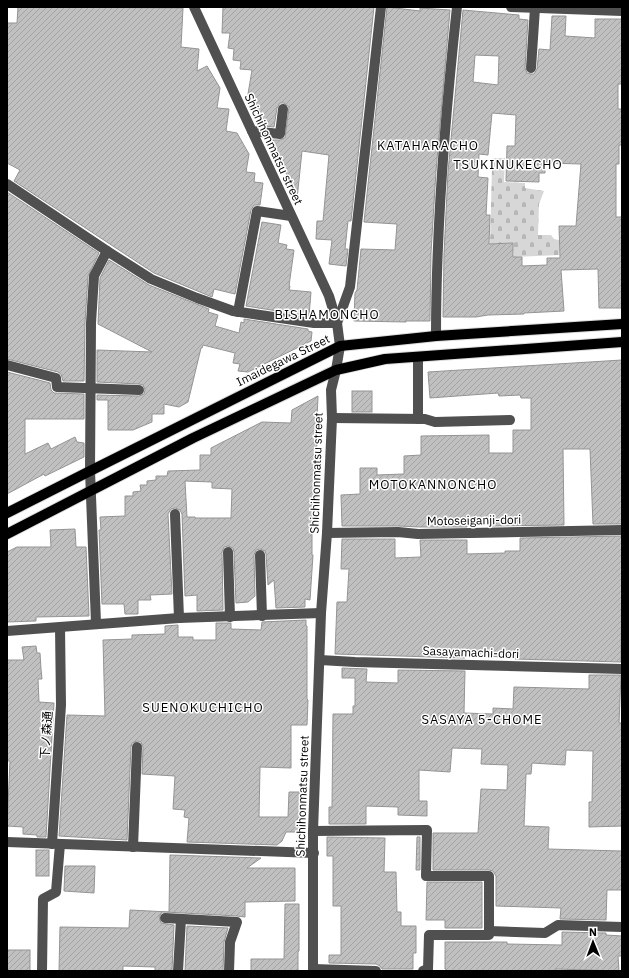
<svg xmlns="http://www.w3.org/2000/svg" width="629" height="978" font-family="'IBM Plex Sans','Noto Sans JP',sans-serif">
<defs>
<pattern id="cemetery-stones" width="16" height="16" patternUnits="userSpaceOnUse"><rect width="16" height="16" fill="#d7d7d7"/><path d="M2 7V4a2 2 0 0 1 4 0v3zM10 15v-3a2 2 0 0 1 4 0v3z" fill="#b7b7b7"/></pattern>
<pattern id="building-hatch" width="6" height="6" patternUnits="userSpaceOnUse"><rect width="6" height="6" fill="#c0c0c0"/><path d="M-1 1l2-2M0 6l6-6M5 7l2-2" fill="none" stroke="#a3a3a3"/></pattern>
</defs>
<rect width="100%" height="100%" fill="#fff"/>
<!-- cemetery -->
<path fill="url(#cemetery-stones)" d="M494,158H505L504,182L525,183V188L544,191L539,204L538,235H551L554,239L559,240V255L514,257L513,243L490,244L492,167L493,166Z"/>
<!-- building -->
<g fill="url(#building-hatch)" stroke="#949494" fill-rule="evenodd">
<path d="M18,7L183,8L181,47L199,49L197,71L207,66L220,88L217,108L229,109L226,131L237,133L249,154L246,172L255,173L254,182L263,183L260,205H254L251,210L235,294L214,289L212,297L154,273L14,181L20,170L7,163V23H17Z"/>
<path d="M223,7H374L351,221H348L345,249H348L346,266L329,264L332,240L316,239L317,221H323L329,155L302,151L297,199L272,140H280L285,138L289,107L284,103H280L277,108L274,127L264,126L261,116L248,94L252,70L240,69L241,61L233,60L234,49L228,48L230,33H222Z"/>
<path d="M387,7L420,11V8L450,10L436,171L431,253L430,321H406V322L354,321L355,293L357,290L361,249L395,250L397,224L364,222Z"/>
<path d="M463,10L519,15V19L528,20L525,68L527,73L531,74H534L537,69L539,49L550,50L552,16H566L565,36L595,38V19H622V84H618V109H622V145H619V164H616V217H622V308H599L598,269L561,270L564,311L524,313V314L488,315L476,317H443L444,254L448,172ZM475,55L499,56L498,85L473,82ZM492,113L516,115L515,146H507L506,181L539,182V173H545V163L581,164L576,226H559L560,258H547V265L522,266V257H513V243L489,244L490,215H486L488,178L478,177L479,154L488,155Z"/>
<path d="M7,192L99,253L88,276L85,323L84,381H63L61,374L58,372L7,359Z"/>
<path d="M262,222L281,225L278,243L287,245L286,249L294,250L289,286H290L289,290L311,292L309,316L246,306Z"/>
<path d="M109,260L149,285L209,309L208,312L218,315L215,326L239,333L241,322L244,323V319L308,329V331L312,332L311,341L248,372L238,371L240,364L233,363L235,353L203,345L202,348H201L188,402L179,407L164,404V414H152V422L133,430H108V400H97V395L139,396L144,394L145,390L143,385L139,384L97,382V350L152,352L98,324L100,278Z"/>
<path d="M622,360V524H593L590,449H563L564,525L492,526V524L467,525V527H420L398,526H342L341,495L360,494V468H377V475L404,474V456L421,455V436L489,435V453H513V430H531V398H521L520,395L499,396L498,393L430,398L428,372Z"/>
<path d="M7,372L50,383L51,390L54,393L84,394V419H25V454L48,443L51,449L75,437L77,442L84,443V457L45,476L44,474L7,494Z"/>
<rect x="352" y="391" width="20" height="21"/>
<path d="M318,396L317,420H318L313,524H312V555H313L310,600L305,599V607L276,608L274,580L268,585L266,554L265,551L260,549L256,550L254,555L255,596L248,602L236,603L234,552L233,548L228,546L224,547L222,552L223,610L197,611V595L185,596L182,514L180,510L175,508L171,509L168,514L172,594L150,595L151,600H138V614H125L124,604H102L99,530H101L100,517L125,516V496H133V492L141,491L140,485H147V481L156,480V476H167L168,471L200,470V455H211V448L262,422L291,423L292,410ZM185,481L212,482V488L232,489L231,518H195V517H187Z"/>
<path d="M75,529L76,547H86L89,616L36,617V621L7,622V552L17,547H51L50,530Z"/>
<path d="M622,536L621,662L515,659V657L466,656L465,658L335,654L337,602H347L349,569H341L342,539H395V558L421,557L420,540H467V554L505,553V551H520V538Z"/>
<path d="M306,620V626H307V699L308,700L307,725H291V768L260,767L259,817H288L289,792H302L300,832H286L282,841L277,845L187,842L189,818L184,817L185,810L173,809L175,776L142,774L143,747L141,742L137,741L132,743L131,747L127,840L59,836L67,715L105,716L103,640L132,639V635L165,634V626L178,625V637H193V640H216V623H231V629L261,630L262,622Z"/>
<path d="M36,646L37,653H40L41,669L42,679H38L39,702L54,703L46,837H37V835L23,834V827L7,826L10,761H7V660H24L22,647Z"/>
<path d="M342,668L367,669L366,682L398,683V670L465,671L464,713L493,714V708L513,709L514,687L589,689V675H621L619,723H622V826L589,827V802H592L593,751L566,750L565,765L532,763L531,774H526L524,826L549,827L548,849L622,851V890H607L606,920L560,919L561,908L496,906V876L493,871L489,870H433V833H478L481,789L507,790L508,765L481,764L482,749L452,748L450,772L419,770V801H427V816L398,815V807L366,806V824H329V807H332L333,714H353V706H355V678H342Z"/>
<path d="M327,837L385,838L384,872H396L397,912H401V926H416V953H413V969H382L380,966L376,964L329,963V955H341V906H333V856H327Z"/>
<path d="M417,837H420V870H416Z"/>
<rect x="36" y="850" width="13" height="26"/>
<path d="M170,855L261,858L247,868H295V901L245,902V917L237,916L165,912H162L159,917L161,923L174,925L172,971H155V967L123,966V971H59L60,927L129,928L130,910L169,912Z"/>
<path d="M65,866H95L94,893L64,891Z"/>
<path d="M427,882H482V928H445V920H426Z"/>
<path d="M285,904H299V951L298,952V971H251V959H284Z"/>
<path d="M187,926L228,928L224,942L223,971H185Z"/>
<path d="M562,932L606,933V935L622,936V956H618L619,971L556,969V971H446V969H445V942H507V944L562,945Z"/>
<rect x="7" y="950" width="23" height="21"/>
</g>
<g fill="none" stroke-linecap="round" stroke-linejoin="round">
<defs>
<g id="major">
<path d="M7,513L90,471L340,346L436,336L622,324"/>
<path d="M7,534L193,438L336,370L385,359L622,342"/>
</g>
</defs>
<!-- major casing -->
<use href="#major" stroke="#dbdbdb" stroke-width="12"/>
<!-- minor -->
<g stroke="#505050" stroke-width="10">
<path d="M194,7L329,296L337,323L340,346L336,370L331,390L332,418L327,533L321,613L313,831V971"/>
<path d="M511,7L622,11"/>
<path d="M531,68L535,8"/>
<path d="M252,131L280,134L283,109"/>
<path d="M7,184L107,251L151,279L197,298L233,311L314,323H337L350,287L381,7"/>
<path d="M238,312L257,211L291,216"/>
<path d="M436,336C436,226 445,116 457,7"/>
<path d="M7,365L56,378L57,387L139,390"/>
<path d="M332,418L425,419L435,422L510,420"/>
<path d="M418,419V357"/>
<path d="M175,514L179,618"/>
<path d="M327,533L398,532L418,534L622,530"/>
<path d="M228,552L230,617"/>
<path d="M260,555L262,616"/>
<path d="M96,623L90,471L91,323L94,276L107,251"/>
<path d="M7,631L179,618L321,613"/>
<path d="M320,660L355,662L622,669"/>
<path d="M313,831L427,830L426,876H489V935H429L428,969L423,971"/>
<path d="M7,842L314,853"/>
<path d="M52,844L61,705L60,627"/>
<path d="M133,847L137,747"/>
<path d="M165,918L237,922L230,942L229,971"/>
<path d="M489,931L545,933L558,925L622,927"/>
<path d="M313,969L376,971"/>
<path d="M42,971L43,899L56,892L60,844"/>
<path d="M178,971L181,919"/>
</g>
<!-- major -->
<use href="#major" stroke="#000" stroke-width="10"/>
</g>
<g text-anchor="middle" dominant-baseline="central" stroke-width="3" stroke-linejoin="round" paint-order="stroke">
<!-- street labels -->
<g font-size="12" fill="#000" stroke="#fff">
<text transform="translate(274 149) rotate(65)">Shichihonmatsu street</text>
<text transform="translate(283 360) rotate(-26)">Imaidegawa Street</text>
<text transform="translate(316 473) rotate(-88)">Shichihonmatsu street</text>
<text transform="translate(474 520) rotate(-1)">Motoseiganji-dori</text>
<text transform="translate(471 652) rotate(2)">Sasayamachi-dori</text>
<text transform="translate(46 735) rotate(-86)">下ノ森通</text>
<text transform="translate(302 796) rotate(-88)">Shichihonmatsu street</text>
</g>
<!-- neighbourhood labels -->
<g font-size="13" letter-spacing="1" fill="#000" stroke="#fff">
<text x="428" y="145">KATAHARACHO</text>
<text x="508" y="164">TSUKINUKECHO</text>
<text x="327" y="314">BISHAMONCHO</text>
<text x="433" y="484">MOTOKANNONCHO</text>
<text x="203" y="707">SUENOKUCHICHO</text>
<text x="482" y="719">SASAYA 5-CHOME</text>
</g>
</g>
<!-- border -->
<rect width="629" height="978" fill="none" stroke="#000000" stroke-width="16"/>
<!-- north arrow -->
<g transform="translate(593 942) rotate(359)" stroke="#ffffff" stroke-width="3" paint-order="stroke">
<path d="M0-3L7 15L0 10L-7 15Z" fill="#000000"/>
<text y="-6" font-size="11" font-weight="bold" text-anchor="middle" fill="#000000">N</text>
</g>
</svg>
